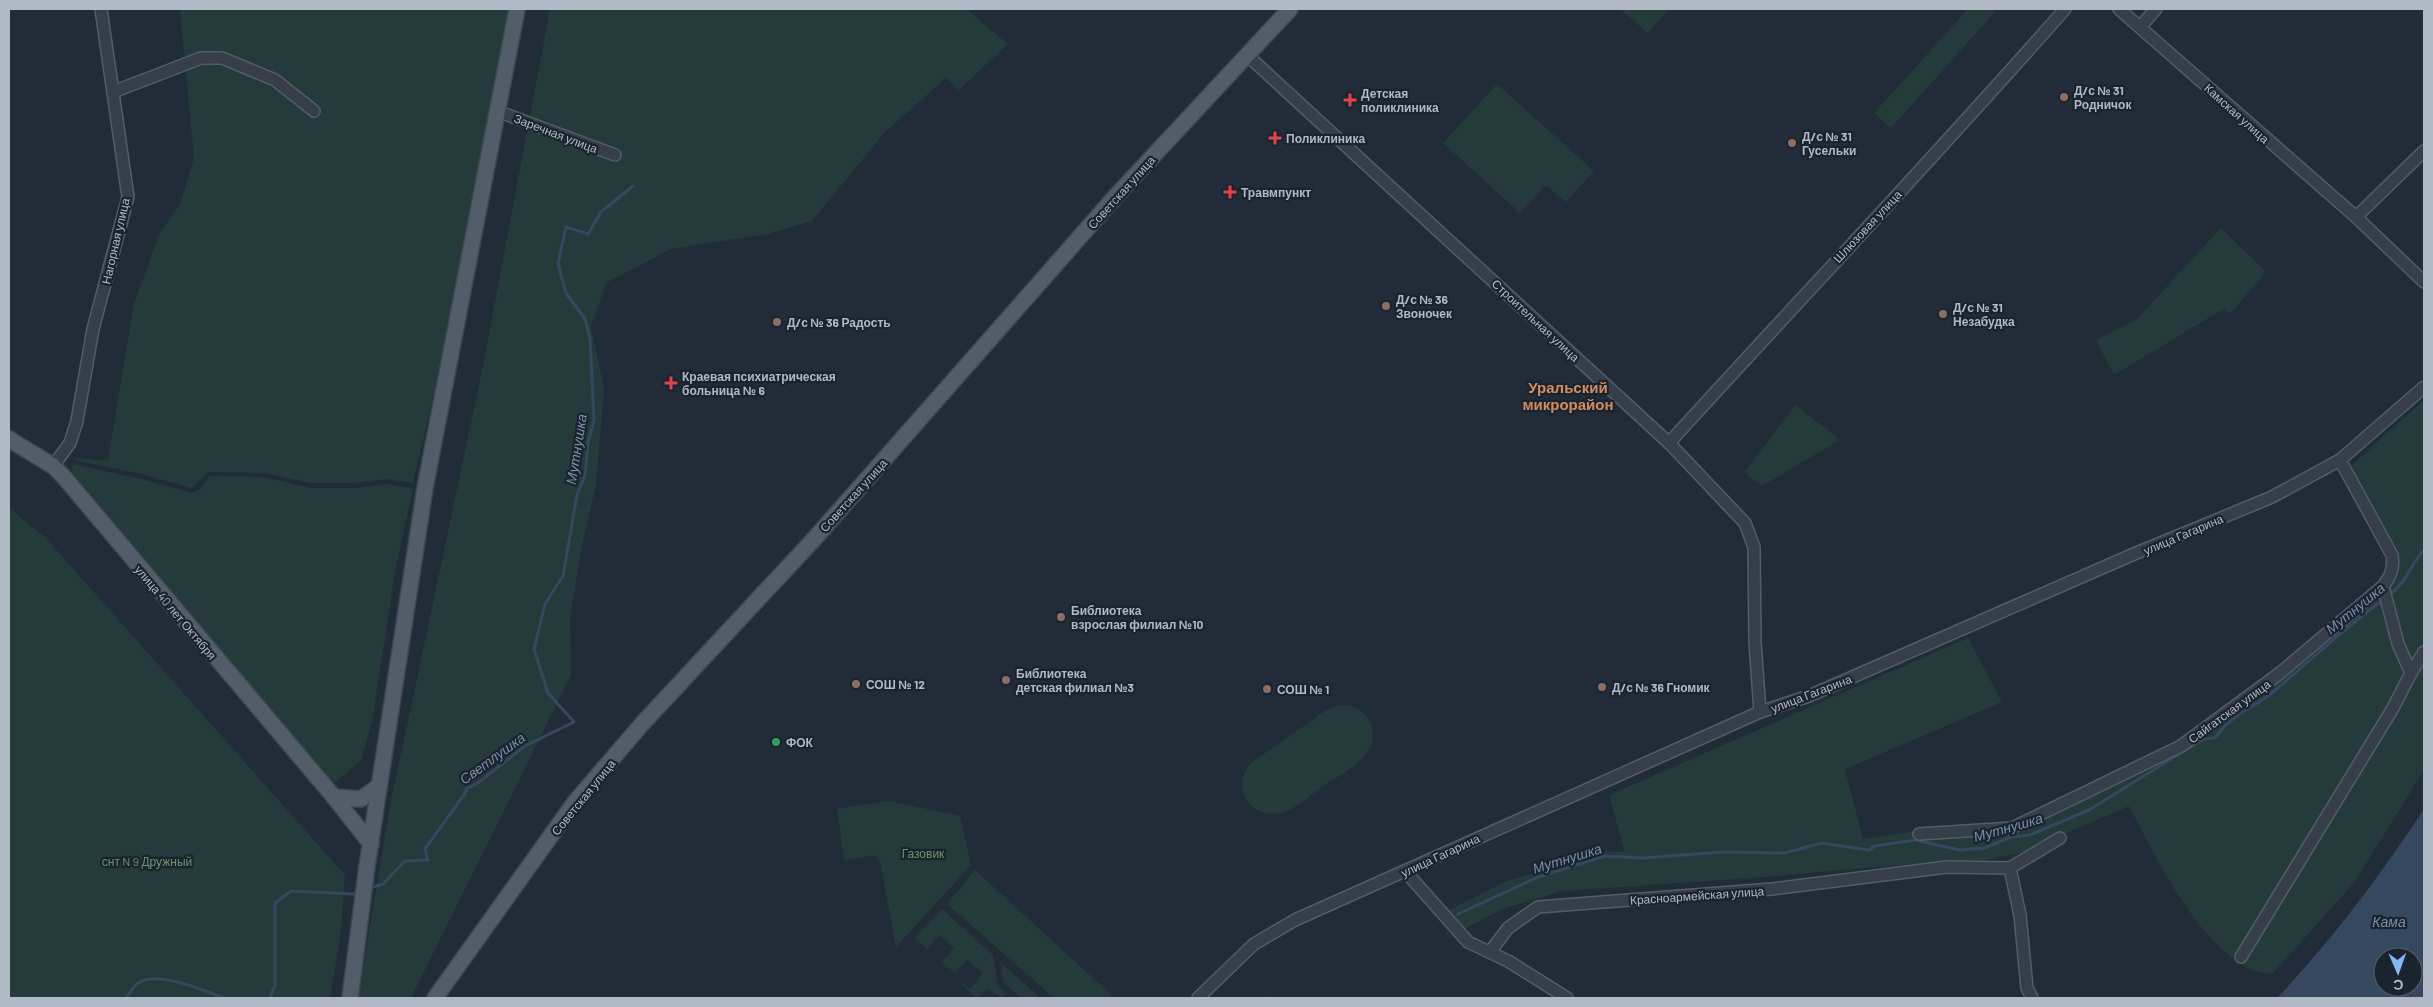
<svg xmlns="http://www.w3.org/2000/svg" width="2433" height="1007" font-family="Barlow,sans-serif">
<rect width="100%" height="100%" fill="#222c38"/>
<!-- green -->
<g fill="#253a3b">
<path d="M180,9H510L435,388L413,483L387,479L354,483H310L264,473L209,472L191,488L142,474L74,460L75,458L108,461L134,304L160,232L180,205L194,158Z"/>
<path d="M550,9H966L1008,44L959,90L946,78L885,132L812,221L768,234L671,249L606,283L591,327L604,388L596,485L581,550L570,619L571,675L411,998H358L390,806L482,371Z"/>
<path d="M1620,9H1669L1648,33Z"/>
<path d="M1968,9H1992L1995,12L1891,128L1874,113Z"/>
<path d="M1497,84L1594,171L1566,202L1546,185L1520,213L1443,143Z"/>
<path d="M2221,228L2266,272L2230,314L2225,308L2114,375L2096,340L2137,319Z"/>
<path d="M2424,400V770L2354,883L2272,974C2265,973 2257,972 2250,969C2196,942 2156,857 2129,806L2020,853L1985,860L1899,865L1765,877L1562,891L1503,909L1454,934L1439,915L1505,882L1605,851L1625,852L1609,795L1968,638L2002,702L1845,769L1863,839L1916,831L2013,832L2184,747L2330,629L2399,577L2397,548L2359,485L2352,465Z"/>
<path d="M1796,405L1840,440L1762,486L1744,472Z"/>
<path d="M73,464L141,479L192,493L200,489L210,476L263,477L310,488H354L388,484L413,489L396,566L372,722L361,761L335,782L328,777L72,472Z"/>
<path d="M9,508L45,537L345,875L341,931L330,998H9Z"/>
<path d="M1348,705C1359,709 1369,714 1372,727C1380,757 1344,772 1323,786C1309,796 1291,814 1274,814C1261,815 1248,806 1244,794C1240,783 1243,772 1251,763L1325,711L1336,706Z"/>
<path d="M889,801L960,816L971,865L896,947L880,861L874,855L844,860L837,809Z"/>
<path d="M975,870L1115,998H1054L947,904Z"/>
<path d="M942,909L993,955L998,986L1006,993L1002,998L987,988L977,998L961,984L962,982L970,989L983,973L967,960L955,973L942,962L954,948L939,935L927,949L915,938Z"/>
<path d="M1001,963L1041,998H1021L1003,982Z"/>
</g>
<!-- water -->
<path fill="#36485f" fill-rule="evenodd" d="M2424,809V998H2277C2332,940 2380,876 2424,809ZM2383,957H2413V987H2383Z"/>
<g fill="none" stroke-linecap="round" stroke-linejoin="round">
<!-- stream -->
<g stroke="#36485f" stroke-width="3">
<path d="M2388,596C2405,585 2410,565 2424,550"/>
<path d="M370,888L383,884L405,861L428,860L425,849L466,792V789L478,783L525,746L574,722L548,693L534,649L545,604L563,576L577,495L585,476L588,442L594,420L590,338L585,319L566,293L558,264L566,227L588,234L601,212L633,186"/>
<path d="M1458,914L1538,877L1605,856L1643,858L1724,852L1785,853L1821,843L1869,850L1875,846L1915,840L1960,850L1984,848L2011,837L2030,835L2089,810L2202,740L2216,737C2229,716 2255,707 2273,692C2310,661 2344,628 2383,600"/>
<path d="M126,998C129,994 134,986 138,983C159,970 204,991 225,998"/>
<path d="M270,998L275,985V903L291,891L353,894L359,892"/>
<path d="M1270,998H1271"/>
</g>
<defs>
<g id="minor">
<path d="M2119,9L2356,217L2424,282"/>
<path d="M2140,27L2156,9"/>
<path d="M1247,55L1669,443L1745,523L1754,547L1755,642L1760,712"/>
<path d="M113,92L201,58H222L275,80L314,111"/>
<path d="M497,111L615,155"/>
<path d="M2356,217L2424,151"/>
<path d="M1669,443C1801,298 1936,156 2065,9"/>
<path d="M53,466L70,443L77,421L93,329L128,197L101,9"/>
<path d="M2383,586L2398,644L2411,673"/>
<path d="M1919,834L2012,828L2181,746L2280,673L2383,586C2391,576 2394,568 2392,555L2340,460"/>
<path d="M2010,868L2020,915L2027,988L2032,998"/>
<path d="M1405,871L1468,942L1508,961L1567,998"/>
<path d="M1490,952L1508,928L1538,907L1772,889L1947,867L2010,868L2060,838"/>
<path d="M2241,957L2393,708L2411,673L2424,652"/>
<path d="M1198,998L1254,944L1295,920L1760,712L1809,696L2134,554L2272,497L2340,460L2424,387"/>
</g>
<g id="major">
<path d="M9,439L53,466L64,477L334,797L371,844"/>
<path d="M334,797L361,799L379,786"/>
<path d="M350,998L367,866L425,488L517,9"/>
<path d="M435,998L575,802L642,724L815,538L1115,197L1290,9"/>
</g>
</defs>
<!-- minor casing -->
<use href="#minor" stroke="#535c67" stroke-width="14"/>
<!-- major casing -->
<use href="#major" stroke="#3f4752" stroke-width="18"/>
<!-- minor -->
<use href="#minor" stroke="#363e49" stroke-width="11"/>
<!-- major -->
<use href="#major" stroke="#535d69" stroke-width="15"/>
</g>
<!-- markers -->
<g fill="#8d6e63" stroke="#1b232e" stroke-width="2">
<circle cx="2064" cy="97" r="5"/>
<circle cx="1792" cy="143" r="5"/>
<circle cx="1386" cy="306" r="5"/>
<circle cx="1943" cy="314" r="5"/>
<circle cx="777" cy="322" r="5"/>
<circle cx="1061" cy="617" r="5"/>
<circle cx="1006" cy="680" r="5"/>
<circle cx="856" cy="684" r="5"/>
<circle cx="1602" cy="687" r="5"/>
<circle cx="1267" cy="689" r="5"/>
</g>
<g fill="#e0444e" stroke="#1b232e" stroke-width="2">
<path d="M1347.5 92.5h5v5h5v5h-5v5h-5v-5h-5v-5h5z"/>
<path d="M1272.5 130.5h5v5h5v5h-5v5h-5v-5h-5v-5h5z"/>
<path d="M1227.5 184.5h5v5h5v5h-5v5h-5v-5h-5v-5h5z"/>
<path d="M668.5 375.5h5v5h5v5h-5v5h-5v-5h-5v-5h5z"/>
</g>
<circle fill="#2e9e5b" stroke="#1b232e" stroke-width="2" cx="776" cy="742" r="5"/>
<g text-anchor="middle" dominant-baseline="central" stroke-width="4.5" stroke-linejoin="round" paint-order="stroke">
<!-- poi labels -->
<g font-size="12" font-weight="bold" fill="#b0b9c5" stroke="#1b232e" text-anchor="start">
<text x="2074" y="90">Д/с № 31<tspan x="2074" dy="14">Родничок</tspan></text>
<text x="1361" y="93">Детская<tspan x="1361" dy="14">поликлиника</tspan></text>
<text x="1802" y="136">Д/с № 31<tspan x="1802" dy="14">Гусельки</tspan></text>
<text x="1286" y="138">Поликлиника</text>
<text x="1241" y="192">Травмпункт</text>
<text x="1396" y="299">Д/с № 36<tspan x="1396" dy="14">Звоночек</tspan></text>
<text x="1953" y="307">Д/с № 31<tspan x="1953" dy="14">Незабудка</tspan></text>
<text x="787" y="322">Д/с № 36 Радость</text>
<text x="682" y="376">Краевая психиатрическая<tspan x="682" dy="14">больница № 6</tspan></text>
<text x="1071" y="610">Библиотека<tspan x="1071" dy="14">взрослая филиал №10</tspan></text>
<text x="1016" y="673">Библиотека<tspan x="1016" dy="14">детская филиал №3</tspan></text>
<text x="866" y="684">СОШ № 12</text>
<text x="1612" y="687">Д/с № 36 Гномик</text>
<text x="1277" y="689">СОШ № 1</text>
<text x="786" y="742">ФОК</text>
</g>
<!-- street labels -->
<g font-size="12" fill="#b0b9c5" stroke="#1b232e">
<text transform="translate(2237 113) rotate(42)">Камская улица</text>
<text transform="translate(556 133) rotate(21)">Заречная улица</text>
<text transform="translate(1121 192) rotate(-48)">Советская улица</text>
<text transform="translate(1867 226) rotate(-47)">Шлюзовая улица</text>
<text transform="translate(115 241) rotate(-77)">Нагорная улица</text>
<text transform="translate(1536 320) rotate(43)">Строительная улица</text>
<text transform="translate(853 495) rotate(-48)">Советская улица</text>
<text transform="translate(2183 534) rotate(-23)">улица Гагарина</text>
<text transform="translate(176 612) rotate(50)">улица 40 лет Октября</text>
<text transform="translate(1811 693) rotate(-21)">улица Гагарина</text>
<text transform="translate(2229 711) rotate(-36)">Сайгатская улица</text>
<text transform="translate(583 797) rotate(-51)">Советская улица</text>
<text transform="translate(1440 855) rotate(-25)">улица Гагарина</text>
<text transform="translate(1697 895) rotate(-4)">Красноармейская улица</text>
</g>
<!-- park labels -->
<g font-size="12" fill="#689571" stroke="#1b232e">
<text x="923" y="853">Газовик</text>
<text x="147" y="861">снт N 9 Дружный</text>
</g>
<!-- water labels -->
<g font-size="14" font-style="italic" fill="#7990ac" stroke="#1b232e">
<text transform="translate(576 449) rotate(-81)">Мутнушка</text>
<text transform="translate(2355 608) rotate(-39)">Мутнушка</text>
<text transform="translate(492 758) rotate(-36)">Светлушка</text>
<text transform="translate(2008 827) rotate(-16)">Мутнушка</text>
<text transform="translate(1567 858) rotate(-17)">Мутнушка</text>
<text x="2389" y="921">Кама</text>
</g>
<!-- quarter labels -->
<g font-size="15" font-weight="bold" fill="#d08e61" stroke="#1b232e">
<text x="1568" y="387">Уральский<tspan x="1568" dy="17">микрорайон</tspan></text>
</g>
</g>
<!-- border -->
<rect width="2433" height="1007" fill="none" stroke="#b0b9c5" stroke-width="20"/>
<!-- north arrow -->
<g transform="translate(2398 972) rotate(178)"><circle r="24" fill="#1b232e" stroke="#575f6a"/>
<path d="M0-4L9 19L0 12L-9 19Z" fill="#87b4f4"/>
<text y="-8" font-size="14" font-weight="bold" text-anchor="middle" fill="#b0b9c5">С</text>
</g>
</svg>
